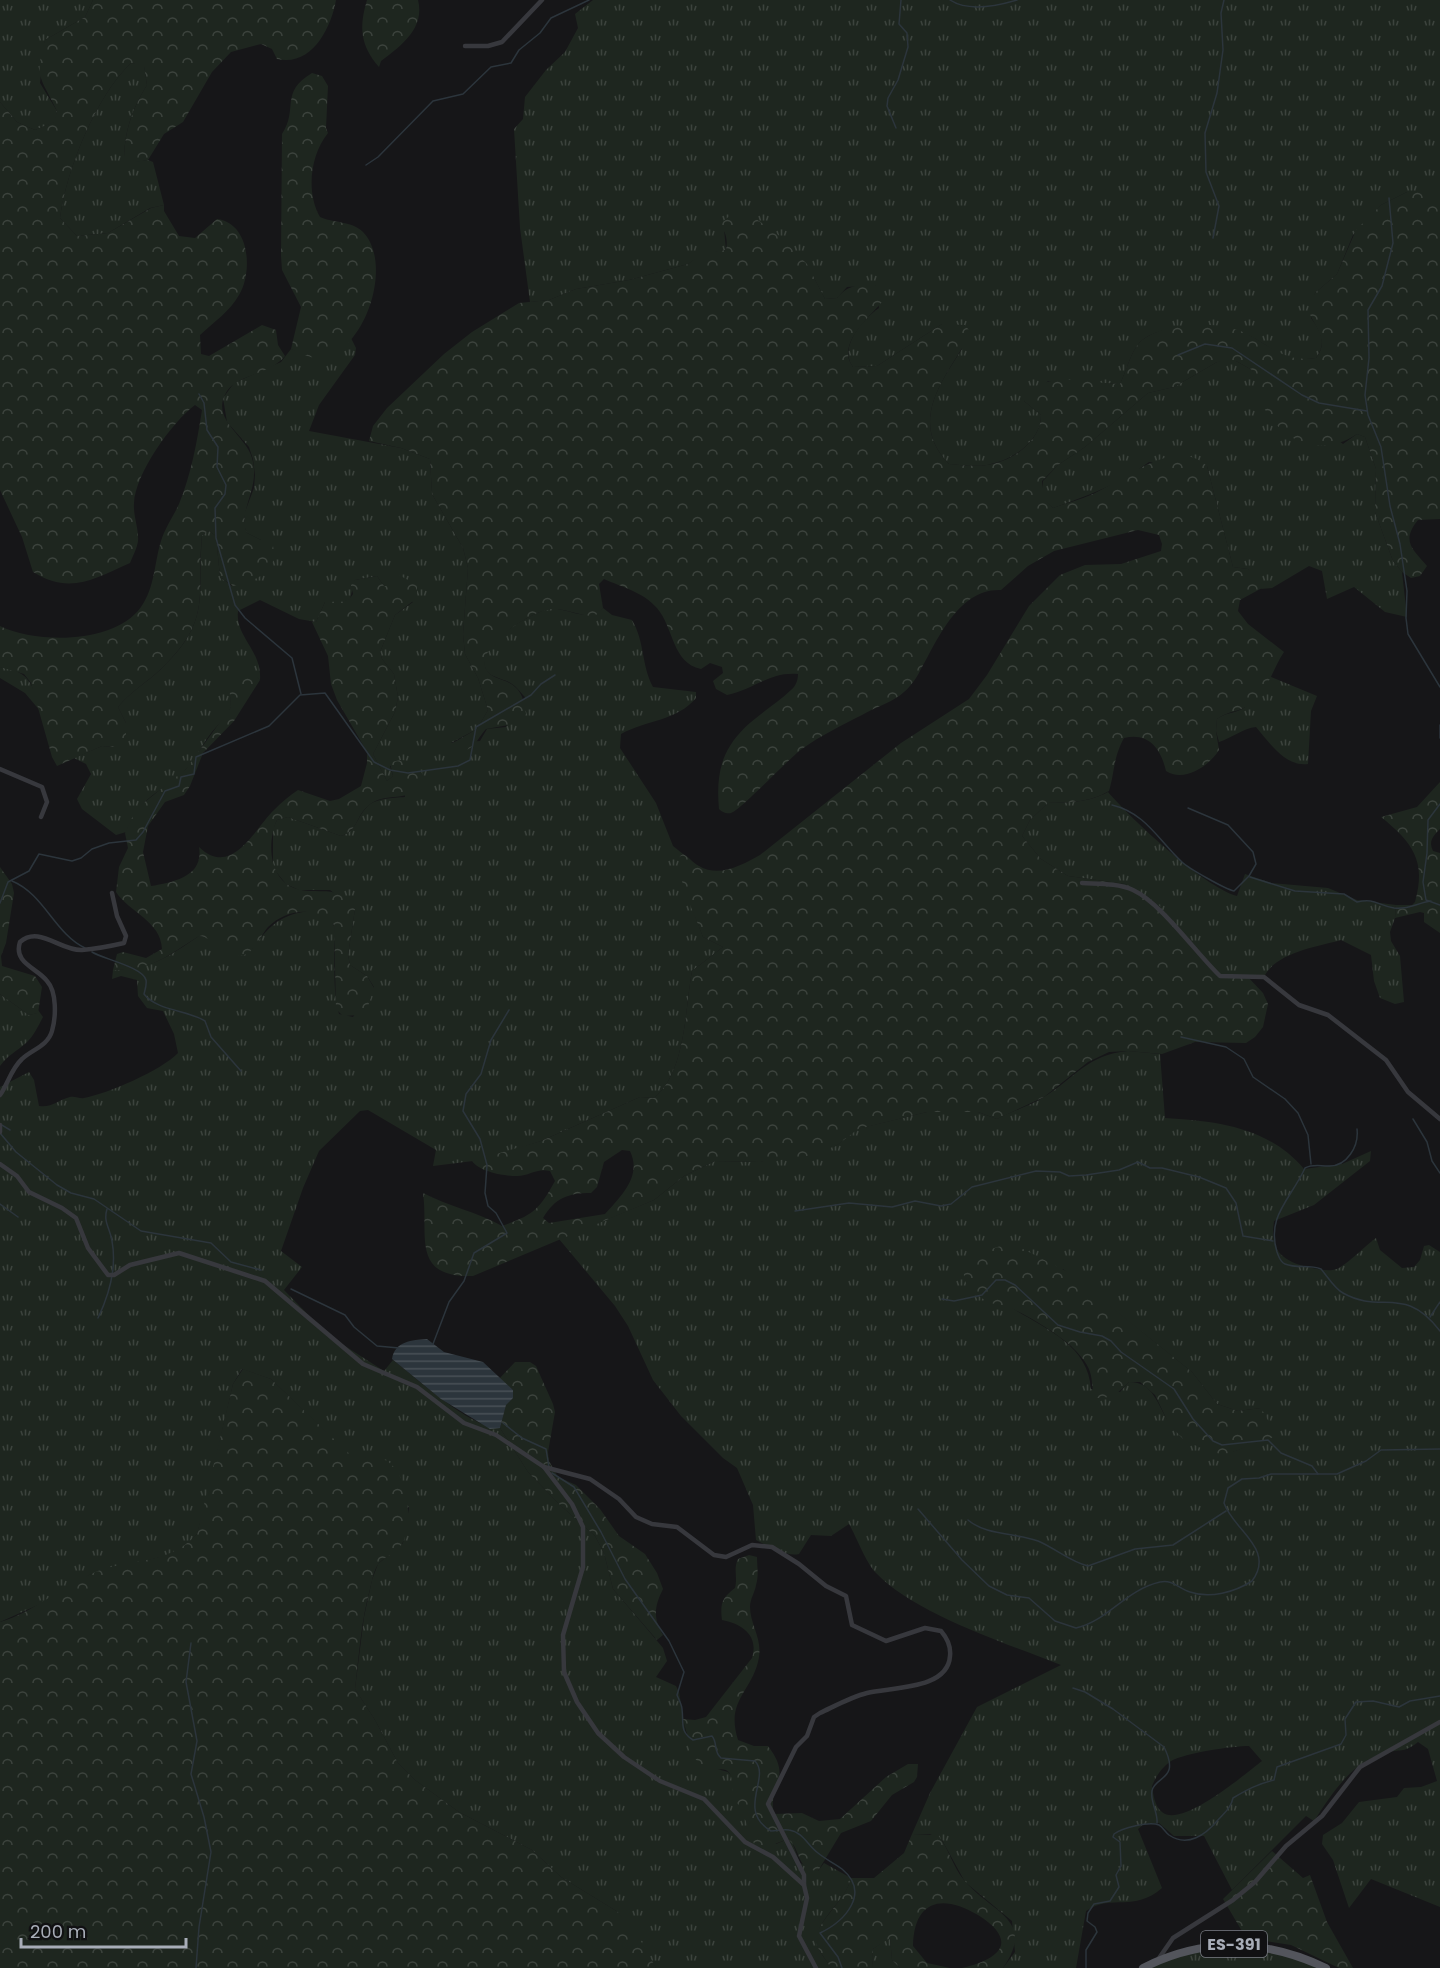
<svg xmlns="http://www.w3.org/2000/svg" width="1440" height="1968" font-family="Poppins,sans-serif">
<defs>
<pattern id="grass-tufts" width="24" height="20" patternUnits="userSpaceOnUse" patternTransform="scale(1.5)"><rect width="24" height="20" fill="#1e261f"/><path d="M3 7l-1-3M5 7V3M7 7l1-3M15 17l-1-3M17 17v-4M19 17l1-3" fill="none" stroke="#3c433d"/></pattern>
<pattern id="forest-crowns" width="20" height="18" patternUnits="userSpaceOnUse" patternTransform="scale(1.5)"><rect width="20" height="18" fill="#1e261f"/><path d="M2 6a3 3 0 1 1 6 0M12 15a3 3 0 1 1 6 0" fill="none" stroke="#3c433d"/></pattern>
<pattern id="water-rules" width="6" height="5" patternUnits="userSpaceOnUse" patternTransform="scale(1.5)"><rect width="6" height="5" fill="#2c353c"/><path d="M0 2.5h6" fill="none" stroke="#485056"/></pattern>
</defs>
<rect width="100%" height="100%" fill="#161618"/>
<!-- grass -->
<g fill="url(#grass-tufts)" fill-rule="evenodd">
<path d="M0,0H93L85,17L45,40L40,83L57,111L55,122L35,130L17,122L0,102Z"/>
<path d="M593,0H1440V192H1407L1381,205L1353,235L1337,274L1315,293L1311,318C1321,332 1327,343 1316,358C1279,364 1272,344 1243,333C1218,322 1161,322 1140,342C1131,351 1126,372 1120,384L1048,381L1024,401L1041,415C1041,442 1011,461 987,465C975,467 961,465 949,464C911,425 938,386 962,349L942,324L877,366L853,367C838,348 863,319 879,308L875,285L847,287L837,298L825,299L813,276L724,229L726,250L703,254L688,264L629,280L576,289L549,300L530,302L520,228L514,129L523,119L525,97L546,70L565,52L578,28L575,14Z"/>
<path d="M131,63L144,65L147,85C131,111 124,133 124,163L148,160L153,162L164,205L150,208L108,233L77,236L60,218C66,171 96,96 131,63Z"/>
<path d="M351,338L356,348L355,355L319,405L309,431L401,448L430,459L432,494L463,548L468,568L463,634L465,654L478,678L488,710L477,729L451,743L480,741L487,729L506,727L525,697C521,693 517,687 512,684C504,678 488,678 485,667C477,644 531,612 550,609C568,607 587,624 603,608L612,615L632,620C645,642 641,664 653,687L696,692V698C677,721 646,720 621,734L620,748L656,803L673,846L683,854L680,856L686,892L703,937L723,947L692,971C685,1008 686,1073 654,1098L640,1097L541,1141L481,1160L433,1166L436,1150L368,1110L360,1111L319,1151L303,1188L281,1251L302,1267L284,1290L328,1335L384,1371L393,1360C415,1377 473,1430 500,1428L528,1472L560,1505L595,1536L604,1553L613,1589L653,1636L663,1648L667,1661L656,1677L676,1686L679,1692L686,1735L717,1769L728,1772L733,1778L735,1798L776,1844L788,1839L792,1842L800,1863L818,1871L824,1863L851,1878C846,1902 814,1920 817,1943C818,1951 827,1961 831,1968H656L618,1912L561,1877L532,1850L459,1812L415,1780L398,1763L375,1720L355,1689L364,1617L372,1580L378,1564L403,1543L409,1508L376,1458L367,1457L356,1461L271,1379L242,1369L233,1384L204,1509L197,1534L187,1545L173,1554L91,1574L40,1604L0,1622V1087L29,1072L34,1080L39,1106C52,1108 58,1100 70,1097C75,1096 80,1099 84,1098C107,1094 162,1070 178,1053L174,1034L163,1011L147,1008L138,996L137,980L121,976L112,979L113,970C154,968 166,958 199,936L207,937L230,954L252,949C267,929 278,916 303,912C314,910 330,914 334,926C336,933 334,942 334,950C335,972 333,993 339,1014L353,1017L374,987L367,976L350,965L348,955L355,909L330,890H299L286,884L273,868V829L277,820L288,817L341,836C357,831 356,818 367,807C375,798 393,798 405,797L401,760L390,766L393,776L387,781L373,754L395,712L398,697L394,674L382,659L380,652L395,615L413,602L384,586L377,576L355,580L350,599L343,602H325L316,622L299,619L260,600L238,611C235,637 262,650 260,680L254,674L230,690L231,707C224,720 214,728 206,740C199,751 195,761 185,770C157,797 143,792 126,832L116,835L82,809L77,799L91,774L86,764L74,758L102,746L113,747L126,723L118,707C130,692 146,683 160,670C212,621 197,598 202,535L209,531L216,536L220,577L232,586L261,540L247,533L244,525L245,512L254,488L255,475L253,459L249,447L227,422L223,398L234,383L281,362L291,349C319,358 330,360 351,338Z"/>
<path d="M1227,360L1236,361L1252,370L1255,376L1343,444L1357,434L1365,437L1376,469L1375,512L1393,561L1402,572L1407,617L1385,612L1354,587L1327,599L1322,571L1309,566L1272,588L1260,589L1262,588L1248,569L1233,567L1207,466L1149,462C1120,484 1087,496 1053,508L1041,496L1043,481L1058,465L1085,447L1148,393L1174,387L1217,362Z"/>
<path d="M0,667C31,672 32,684 41,712L25,693L0,678Z"/>
<path d="M1269,676L1317,696L1311,711L1308,764C1285,767 1269,742 1256,727C1243,728 1232,738 1219,742L1216,731L1217,719C1225,713 1231,714 1240,710C1254,704 1263,689 1269,676Z"/>
<path d="M1108,792C1131,819 1204,887 1237,896L1245,874L1271,883L1328,888L1357,900L1396,905L1395,918L1390,932L1391,941L1400,956L1404,1002L1395,1004L1380,998L1374,981L1371,955L1341,940C1317,947 1276,952 1264,977L1220,975L1126,884L1068,876L1041,859L1022,836L1030,820L1048,803C1071,802 1087,803 1108,792Z"/>
<path d="M0,994L29,1015L37,1013L38,1010L43,1017C38,1026 34,1036 26,1043C16,1052 9,1054 0,1066Z"/>
<path d="M1128,1051L1160,1054L1165,1118C1216,1121 1269,1127 1304,1169L1342,1164L1371,1151L1370,1161L1314,1205L1274,1221C1269,1252 1284,1262 1312,1268C1320,1270 1332,1272 1339,1268C1352,1260 1364,1247 1376,1238L1380,1250L1402,1268L1414,1267L1420,1260L1424,1246L1429,1245L1440,1252V1907L1371,1879L1349,1908L1333,1860L1322,1844L1323,1835L1342,1823L1359,1802L1397,1797L1404,1788L1421,1787L1437,1781L1428,1749L1418,1742C1404,1753 1402,1749 1388,1752C1352,1761 1333,1792 1314,1821L1306,1816L1232,1890L1204,1836H1174L1159,1823L1144,1824L1138,1829L1162,1888C1133,1913 1113,1893 1086,1911L1076,1968H1003L1015,1952L1012,1921L965,1882L942,1840L930,1834H912L930,1793L977,1707L1061,1665C1008,1644 915,1614 876,1573C866,1563 857,1538 849,1524L831,1536L811,1535L799,1554C786,1557 768,1546 756,1540L753,1505L737,1468L723,1458L681,1416L653,1380L628,1326L615,1306L559,1239L654,1200L684,1176L715,1161L760,1162L836,1146L857,1129L927,1112H978L997,1119C1012,1111 1030,1106 1044,1097C1076,1077 1087,1055 1128,1051ZM1063,1269L1192,1372L1217,1404L1238,1411L1261,1408L1257,1442C1248,1445 1238,1451 1230,1452C1209,1453 1180,1440 1169,1422C1157,1405 1154,1382 1129,1382L1120,1392L1091,1389C1088,1345 1046,1329 1012,1308ZM1249,1746L1262,1761C1245,1774 1181,1829 1162,1812C1155,1807 1153,1794 1152,1786C1156,1776 1162,1767 1171,1761C1185,1753 1232,1746 1249,1746Z"/>
<path d="M890,1937L892,1960L900,1968H872L873,1949Z"/>
<path d="M1261,1947L1321,1968H1149L1196,1949Z"/>
</g>
<!-- forest -->
<g fill="url(#forest-crowns)" fill-rule="evenodd">
<path d="M93,0H336C331,29 311,67 277,59L272,49L261,44L231,52L212,72L183,122L164,134L148,160L124,164C124,133 131,111 147,85L144,66L131,63C96,96 66,171 60,218L77,236L108,233L151,208L164,205V211L179,236L195,238L217,219C250,223 253,272 239,295C230,311 214,322 200,335L201,354L209,356L262,325L276,330L278,345L285,356C270,375 238,374 227,391C209,419 246,435 252,458C261,489 237,510 247,533L273,546C280,572 253,582 233,586L220,577L216,536L209,531L202,535C196,595 213,618 163,667C149,681 131,691 118,707L126,723V739L113,747L102,746L57,766L52,757L31,683L24,674L0,667V626C37,644 115,644 141,607C155,587 154,564 161,541C165,528 173,517 179,504C191,475 197,442 202,410L195,405C172,422 135,474 134,503C133,516 139,529 138,541C137,548 133,556 130,563C94,579 70,595 33,572L22,537L0,490V102L17,122L35,130L54,122L57,111C41,77 34,79 45,40L85,17Z"/>
<path d="M367,0H418C425,28 402,45 381,61L379,67C360,45 359,27 367,0Z"/>
<path d="M312,73L322,76L328,86L326,128L328,133C310,155 306,193 320,217C333,223 352,221 363,232C395,265 363,358 317,358C309,358 299,352 291,349L301,307L282,270L281,256L282,134C299,108 279,93 312,73Z"/>
<path d="M1407,192H1440V519L1418,520C1400,542 1414,550 1427,566L1420,576L1411,578L1402,572L1393,561L1375,512L1376,469L1365,437L1357,434C1321,458 1283,443 1263,406C1257,395 1256,381 1252,370L1236,361L1217,362L1174,387L1148,393L1085,447L1058,465L1042,481V496L1053,508C1066,503 1080,500 1093,494C1124,480 1175,436 1207,466L1233,567L1248,569L1264,583L1262,588L1240,600L1238,611L1248,624L1284,652C1273,668 1267,693 1251,704C1240,712 1227,711 1217,719L1216,731L1219,750C1209,766 1184,783 1166,771C1161,749 1149,732 1124,738C1113,758 1115,771 1109,791C1088,803 1071,802 1048,803L1030,820L1022,836L1041,859L1068,876L1126,884L1157,903L1220,975H1246L1263,993L1268,1004L1263,1027L1255,1037L1246,1043L1195,1042L1162,1054L1128,1051L1109,1052L1088,1062L1044,1097L997,1119L978,1112H927L858,1129L836,1146L801,1158L760,1162L715,1161L684,1176L654,1200L473,1276C410,1278 429,1235 423,1193C448,1206 477,1212 502,1226C533,1215 539,1210 555,1181L550,1171C536,1168 530,1176 517,1176C504,1176 480,1172 472,1161L541,1141L640,1097L654,1098C686,1073 685,1008 692,971L723,947L703,937C696,916 675,877 680,856L683,854C689,857 693,863 699,866C719,878 742,865 760,855L901,743L969,699L987,675L1029,606L1060,575L1085,565L1121,564L1161,551L1162,544L1159,535L1138,530L1054,551L1028,566L1001,590C958,588 937,641 919,673C903,701 887,701 862,715C842,725 820,736 802,749C788,759 740,811 731,813C726,814 722,812 719,809C717,787 718,765 730,746C745,721 771,709 791,690C796,686 798,680 798,674C770,671 753,690 727,695L716,689L713,681L723,673L722,667L710,663L701,669C672,663 674,628 657,608C643,592 622,587 604,579L599,584L603,608L595,616C580,616 567,609 553,609C534,609 475,646 486,669C495,686 522,672 526,714L519,723L486,729C476,740 476,749 459,752L451,744L477,729L488,710L478,678L465,654L463,634L468,568L463,548L432,494L430,459L401,448L369,441L373,426L387,408L444,354L472,332L519,303L549,300L576,289L629,280L688,264L703,253L726,250C728,240 726,231 719,224L731,215L749,214L776,233L807,264L825,299L837,298C849,284 858,285 875,285L886,297C875,313 834,343 853,367L877,366L942,324L965,325L971,333C948,375 905,419 949,464C961,465 975,467 987,465C1011,462 1041,442 1041,415L1024,401C1038,367 1092,384 1120,384C1126,372 1131,351 1140,342C1163,321 1217,321 1243,332C1271,345 1282,363 1316,358C1330,340 1315,328 1308,310L1315,293L1337,274L1356,230L1381,205ZM622,1150L630,1151C642,1176 622,1195 605,1214L549,1223L543,1218C555,1198 568,1193 591,1193L597,1187L604,1162Z"/>
<path d="M399,575L417,585V598L395,615L380,652L382,659L394,674L398,697L395,712L373,754L387,781L393,776L390,763C407,755 421,766 426,782C408,805 386,790 368,806C355,817 359,830 341,836L288,817L277,820C266,844 269,884 301,890C326,894 336,884 355,909L348,955L350,965L367,976L374,988L367,1009L360,1015L343,1016L336,1009L334,925C317,905 286,909 268,927C261,935 255,951 244,955C225,961 215,937 199,936C167,956 153,970 113,970L117,954L123,952L146,958L162,949C161,921 129,912 116,892L119,867L128,848L125,833L136,809L186,769L231,707L229,684L240,673L255,674L260,680L234,721L203,753L190,786L184,795L165,802L148,826L143,852L151,886C174,882 204,876 199,847C232,879 255,828 274,810C282,802 289,796 298,790L330,801L339,799L361,786L367,763V752L337,700L331,684L328,656L312,622H316L325,602C336,601 347,605 353,594L351,585L355,580L377,576L384,586H388L394,577Z"/>
<path d="M1440,782V829C1433,836 1428,841 1433,851L1440,853V933L1424,922V913L1420,912L1395,918L1396,905H1412L1415,902C1427,861 1412,842 1381,817L1417,807Z"/>
<path d="M0,867L12,884L14,893L6,943L1,956L2,966L35,976L42,987L38,1013L29,1015L0,994Z"/>
<path d="M1005,1245L1023,1249L1068,1272L1192,1372L1217,1404L1238,1411L1261,1408L1277,1436L1230,1453L1220,1454L1203,1449L1184,1440L1169,1424L1155,1395L1140,1382H1129C1119,1393 1111,1399 1096,1398C1091,1389 1093,1381 1090,1372C1087,1362 1078,1353 1071,1346C1055,1332 1032,1318 1013,1309C1005,1305 994,1305 987,1301C943,1277 969,1253 1005,1245Z"/>
<path d="M515,1362H530L536,1366L553,1404L555,1412L548,1452L549,1461L558,1477L576,1485L600,1509L619,1536L645,1554L657,1573L663,1589C654,1607 653,1618 663,1635L657,1640L613,1589L604,1553L595,1536L560,1505L528,1472L500,1428L506,1404L513,1398V1390L499,1379Z"/>
<path d="M243,1369L271,1379L356,1460C403,1440 417,1510 403,1542C399,1551 386,1556 379,1563C374,1569 372,1581 370,1589C361,1621 359,1656 355,1689L375,1720L398,1763L415,1780L459,1812L532,1850L561,1877L618,1912L638,1936L656,1968H0V1622C34,1612 59,1588 91,1574C128,1557 167,1567 197,1534L233,1384Z"/>
<path d="M749,1555L757,1557C757,1566 759,1576 756,1585C755,1592 750,1599 750,1607C750,1624 762,1638 759,1657C753,1692 725,1699 738,1740L754,1746H768C794,1780 767,1785 774,1814L802,1813L819,1821L840,1819L886,1777L908,1764H918L917,1777L914,1782L892,1795L871,1821L841,1833L818,1871C795,1869 802,1850 788,1839L764,1848L754,1844C749,1828 743,1813 735,1799C729,1786 739,1761 709,1772L689,1753V1742L683,1719L695,1720L706,1717L752,1658C759,1636 743,1624 722,1620C720,1603 722,1598 735,1588C738,1577 733,1569 738,1559Z"/>
<path d="M912,1834L938,1835C949,1849 953,1867 964,1880C991,1913 1037,1919 1003,1968H962C1001,1959 1019,1941 978,1915C943,1894 914,1899 913,1946L927,1963L950,1968H900L892,1960L890,1938L873,1949L872,1968H831C826,1960 819,1951 816,1943C812,1925 846,1901 851,1878H874L904,1853Z"/>
<path d="M1272,1851L1303,1878L1310,1875L1327,1922L1353,1968H1339L1291,1945L1246,1938L1223,1899Z"/>
</g>
<!-- water -->
<path fill="url(#water-rules)" d="M427,1339L444,1352L483,1362L513,1390V1398L506,1405L500,1428L490,1429L441,1399L392,1359C395,1341 412,1340 427,1339Z"/>
<g fill="none" stroke-linecap="round" stroke-linejoin="round">
<!-- stream -->
<g stroke="#2c353c" stroke-width="1.5">
<path d="M950,0C968,12 997,6 1017,0"/>
<path d="M896,128L887,106L888,98L898,80L908,47L907,33L899,24L901,0"/>
<path d="M366,165L378,157L433,101L463,94L491,67L511,63L519,50L540,33L551,18L589,0"/>
<path d="M1389,198L1393,243L1382,286L1368,310L1369,358L1365,395L1368,415L1381,447L1390,506L1400,544L1407,591L1406,618L1408,634L1440,687"/>
<path d="M1213,238L1219,206L1206,172L1205,133L1217,93L1223,50L1221,13L1224,0"/>
<path d="M1178,355L1205,344L1232,348L1302,395L1319,403L1367,411"/>
<path d="M199,394L204,403L207,430L218,447L217,467L226,485L225,494L215,508L216,538L235,605L245,618L292,658L301,694"/>
<path d="M1440,725V738"/>
<path d="M1440,804L1428,820L1427,853L1423,882L1426,900L1440,905"/>
<path d="M1112,805C1146,813 1159,841 1182,862C1188,868 1225,889 1234,891L1249,876L1256,864L1253,852L1228,825L1188,808"/>
<path d="M1250,877L1295,891L1344,894L1357,902C1375,898 1377,905 1394,908C1408,910 1417,903 1431,901"/>
<path d="M12,881C44,894 55,934 85,948"/>
<path d="M0,903L8,882L29,871L39,854L72,861L81,858L92,849L109,843L136,840L143,832L165,791L179,786L181,777L194,774L196,757L269,726L300,695L325,693L374,762L390,770L408,773L458,766L470,760L476,727L531,695L541,684L555,675"/>
<path d="M92,952C103,959 143,967 146,980C147,984 145,990 144,994C157,1011 188,1010 205,1021L211,1037L241,1071"/>
<path d="M1181,1037L1226,1047L1244,1059L1253,1077L1285,1099L1298,1113L1308,1135L1311,1164"/>
<path d="M1413,1119L1427,1142L1432,1161L1440,1173"/>
<path d="M0,1124L10,1130"/>
<path d="M1357,1129C1359,1146 1347,1167 1328,1166C1319,1166 1313,1164 1305,1168C1291,1199 1266,1216 1277,1252C1279,1257 1280,1262 1285,1264C1297,1269 1309,1264 1321,1269C1327,1276 1335,1289 1343,1293C1382,1315 1404,1284 1440,1331"/>
<path d="M0,1133L16,1152L57,1185L71,1193L94,1199L141,1231L211,1243L231,1262L261,1270"/>
<path d="M0,1204L18,1217"/>
<path d="M795,1211L849,1203L892,1207L915,1201L941,1206L951,1204L972,1187L1036,1171L1060,1172L1069,1176L1086,1175L1119,1170L1138,1162L1150,1168H1162L1199,1177L1226,1188L1236,1203L1243,1236L1273,1241"/>
<path d="M291,1289L345,1315L354,1327L377,1346L399,1348"/>
<path d="M942,1299L954,1301L982,1295L996,1280H1005L1015,1285L1058,1325L1080,1332L1102,1336L1111,1341L1121,1352L1174,1389L1193,1419L1213,1441L1222,1445L1268,1440L1281,1453L1312,1466L1318,1474"/>
<path d="M1430,1317L1440,1302"/>
<path d="M98,1318C110,1293 117,1268 112,1241C110,1228 103,1222 107,1209"/>
<path d="M433,1344L449,1302L464,1281L474,1253L507,1233L496,1213L488,1206L485,1193L487,1165L480,1139L463,1111L466,1094L481,1074L491,1040L509,1010"/>
<path d="M503,1423L522,1438L546,1449L549,1467"/>
<path d="M552,1473L574,1487L601,1532L625,1579L669,1641L684,1672L677,1695C679,1700 682,1705 682,1709C684,1723 679,1731 693,1740L712,1736C718,1743 713,1751 721,1758L755,1761C771,1778 736,1810 771,1831C777,1831 783,1829 789,1830C803,1832 808,1846 818,1853C825,1859 834,1863 842,1869C871,1893 845,1921 820,1933L838,1957L842,1968"/>
<path d="M918,1509L962,1560L989,1586L1007,1595L1029,1598L1055,1621L1076,1628C1108,1621 1125,1590 1160,1582C1173,1579 1179,1589 1190,1592C1210,1599 1235,1592 1252,1581C1276,1549 1233,1530 1224,1503L1228,1488L1242,1479L1259,1478L1271,1474H1337L1366,1461L1381,1450L1440,1449"/>
<path d="M968,1520C985,1535 1016,1533 1038,1541C1055,1548 1070,1562 1088,1566L1135,1549L1173,1545L1226,1511"/>
<path d="M191,1643L186,1682L197,1741L191,1774L204,1817L211,1852L199,1927L196,1968"/>
<path d="M1073,1688L1085,1692L1113,1709L1164,1747C1181,1781 1154,1776 1152,1791C1150,1802 1158,1812 1157,1823"/>
<path d="M1086,1968V1950L1097,1932L1095,1927L1087,1921L1088,1913L1094,1904L1110,1901L1119,1887L1116,1875L1121,1866L1120,1842L1113,1837L1114,1834C1122,1828 1149,1821 1159,1825C1163,1827 1165,1832 1169,1835C1188,1848 1206,1834 1217,1821C1224,1813 1231,1808 1233,1798C1248,1789 1258,1784 1274,1780L1277,1767L1341,1744L1346,1735L1345,1719L1356,1702L1373,1701L1399,1707L1410,1701L1440,1696"/>
</g>
<!-- street -->
<g stroke="#37383d" stroke-width="4.5">
<path d="M465,46H488L502,42L542,0"/>
<path d="M0,769L42,787L47,802L41,817"/>
<path d="M1082,883C1099,884 1117,883 1133,890C1161,903 1196,953 1220,976L1264,977L1299,1005L1328,1015L1386,1060L1408,1092L1440,1119"/>
<path d="M0,1095C8,1084 11,1069 22,1059C31,1050 48,1046 52,1031C56,1017 57,992 47,981C37,968 13,963 20,942C39,925 60,951 82,950C95,949 111,946 124,943L126,936L117,916L112,893"/>
<path d="M0,1125V1132"/>
<path d="M0,1164L17,1176L29,1192L62,1208L76,1218L88,1248L108,1275H114L130,1265L179,1253L265,1281L363,1364L417,1387L464,1423L496,1435L544,1467L590,1479L619,1499L636,1517L652,1524L677,1527L714,1555L726,1557L752,1545L772,1547L799,1564L826,1586L846,1596L852,1625L886,1641L925,1628L941,1631C947,1638 951,1647 950,1656C948,1690 891,1687 867,1693C851,1697 835,1706 820,1713L814,1717L807,1736L796,1747L768,1804L804,1875V1885"/>
<path d="M544,1467L572,1504L583,1527V1567L563,1635L564,1672L577,1702L598,1733L624,1757L660,1781L704,1799L745,1842L773,1857L804,1885L807,1898L799,1936L816,1968"/>
<path d="M1157,1961L1173,1938L1233,1900L1255,1882L1286,1846L1322,1816L1360,1767L1440,1722"/>
</g>
<!-- primary -->
<path stroke="#53555c" stroke-width="8" d="M1143,1968C1203,1937 1266,1939 1326,1968"/>
</g>
<g text-anchor="middle" dominant-baseline="central" stroke-width="4.5" stroke-linejoin="round" paint-order="stroke">
<!-- shield labels -->
<rect fill="#111113" stroke="#7b7e86" stroke-width="1.5" x="1201" y="1931" width="66" height="26" rx="4.5"/>
<g font-size="16" font-weight="bold" fill="#a8adb8">
<text x="1234" y="1944">ES-391</text>
</g>
</g>
<!-- scale -->
<path d="M21 1938v9h165v-9" fill="none" stroke="#a8adb8" stroke-width="3"/>
<text x="30" y="1938" font-size="18" fill="#a8adb8" stroke="#111113" stroke-width="4.5" paint-order="stroke">200 m</text>
</svg>
